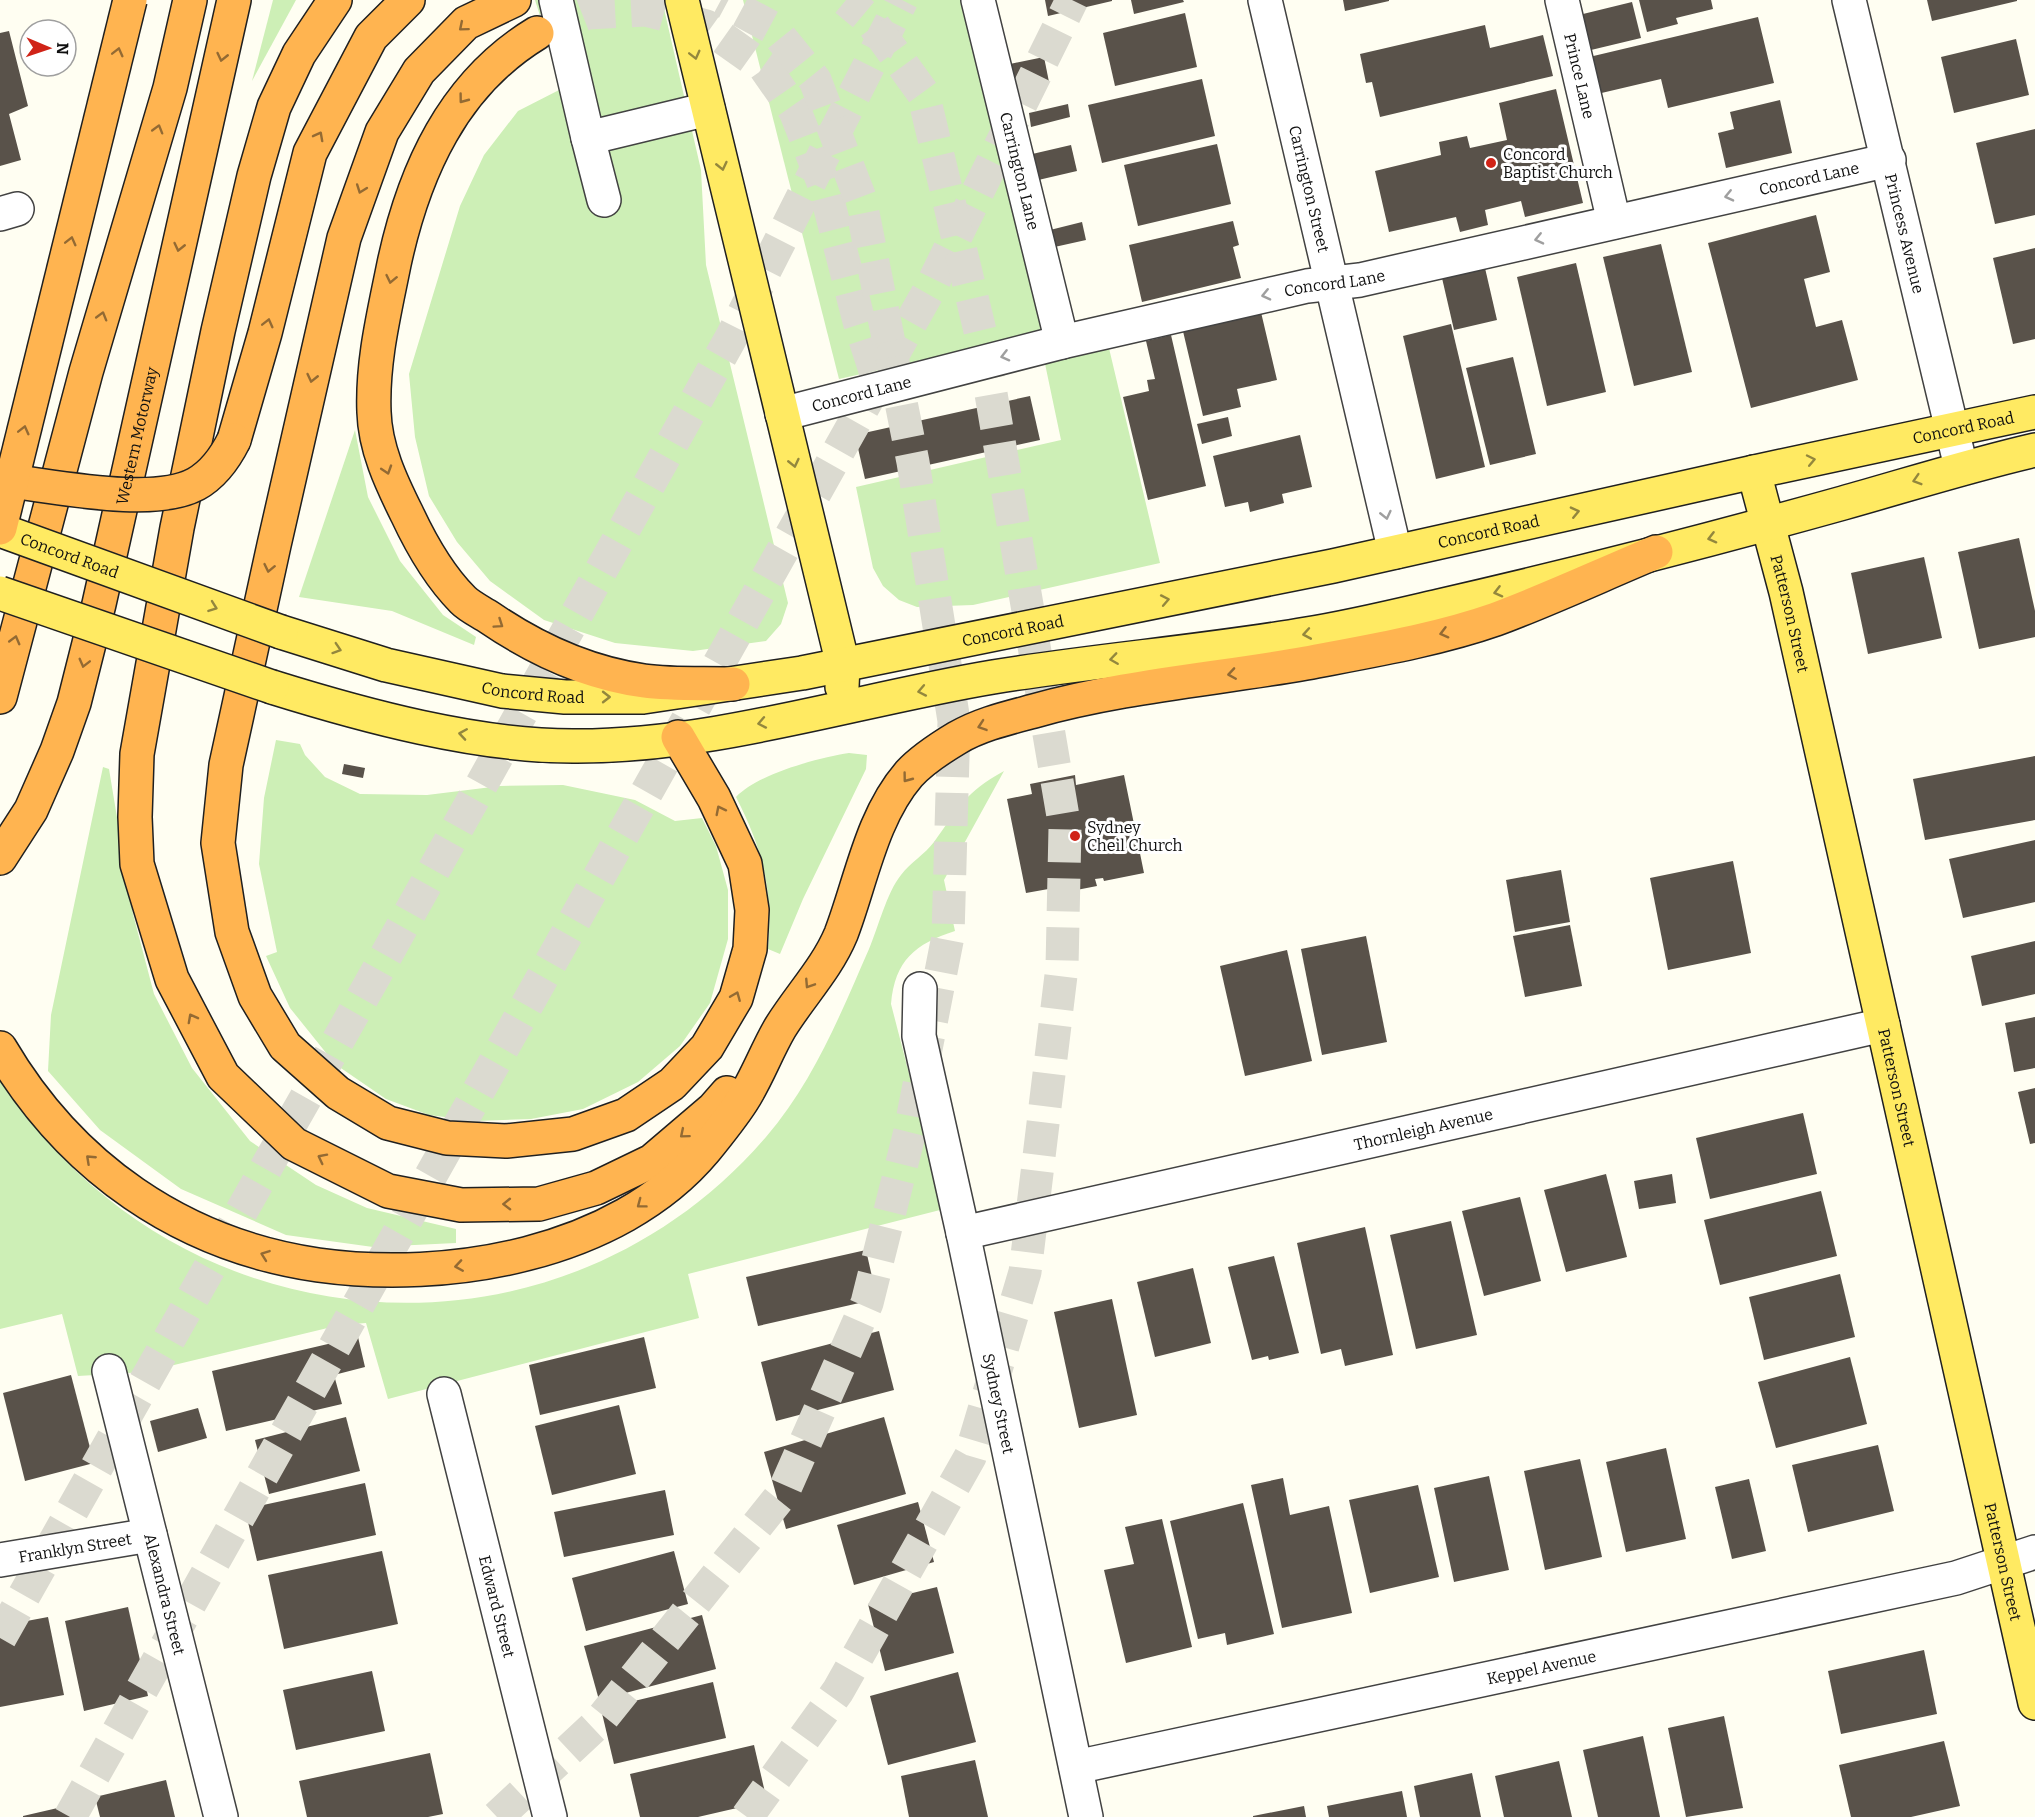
<svg xmlns="http://www.w3.org/2000/svg" width="2035" height="1817" font-family="Bitter,serif">
<rect width="100%" height="100%" fill="#fffef2"/>
<!-- green -->
<g fill="#cdefb6">
<path d="M273,0H296L252,81Z"/>
<path d="M535,0H662L701,170L706,265L788,603L781,624L766,641L693,651L615,643L544,620L490,581L457,542L429,496L415,437L409,374L460,206L484,155L518,111L563,88Z"/>
<path d="M743,0H965L1044,333L839,379Z"/>
<path d="M1108,344L1160,563L973,605L917,607L899,600L883,586L873,568L856,487L1061,440L1044,359Z"/>
<path d="M355,430L368,497L400,561L443,615L476,637L474,645L392,611L299,597Z"/>
<path d="M276,740L300,744L305,755L325,777L360,794L427,795L500,786L563,785L635,800L675,821L702,818L716,846L728,890V939L710,1003L680,1046L638,1082L583,1109L531,1119L476,1121L429,1115L386,1099L335,1064L290,1008L266,956L277,952L259,864L264,798Z"/>
<path d="M849,753L867,755L866,769L803,899L780,954L768,949C773,889 763,850 736,797C758,774 817,758 849,753Z"/>
<path d="M103,767L109,769L133,914L154,994L192,1068L250,1141L316,1185L367,1208L456,1229V1243L373,1247L286,1235L181,1189L100,1130L48,1071L51,1015Z"/>
<path d="M1004,771L944,880L955,931C915,944 895,960 891,1004L944,1209L688,1274L699,1318L388,1399L366,1323L340,1325L145,1372L78,1376L62,1314L0,1329V1078C172,1350 555,1382 766,1137C814,1081 840,1015 869,949C878,928 887,892 901,875C911,862 925,854 934,842C959,808 965,792 1004,771Z"/>
</g>
<!-- building -->
<g fill="#59524a">
<path d="M1045,0H1112V1L1048,16Z"/>
<path d="M1131,0H1183L1184,2L1134,14Z"/>
<path d="M1343,0H1389V1L1345,11Z"/>
<path d="M1639,0H1711L1713,9L1676,18L1678,24L1647,32Z"/>
<path d="M1927,0H2017V1L1932,21Z"/>
<path d="M1632,2L1641,38L1591,50L1583,14Z"/>
<path d="M1185,13L1197,67L1115,86L1103,33Z"/>
<path d="M1758,17L1774,83L1668,108L1661,79L1593,95L1585,58Z"/>
<path d="M1485,25L1490,48L1543,35L1553,76L1380,117L1372,82L1366,83L1360,54Z"/>
<path d="M9,31L28,106L9,114L21,160L0,166V33Z"/>
<path d="M2016,39L2029,95L1954,113L1941,57Z"/>
<path d="M1044,57L1049,82L1016,90L1010,64Z"/>
<path d="M1202,79L1215,136L1102,163L1088,105Z"/>
<path d="M1556,89L1583,203L1525,217L1521,201L1485,210L1488,225L1460,232L1456,217L1389,232L1375,171L1441,155L1439,142L1467,136L1470,148L1507,140L1499,103Z"/>
<path d="M1780,100L1792,153L1726,168L1718,133L1734,129L1730,112Z"/>
<path d="M1068,104L1070,117L1031,127L1029,113Z"/>
<path d="M2035,129V215L1995,224L1976,143Z"/>
<path d="M1217,144L1231,204L1138,226L1124,165Z"/>
<path d="M1071,145L1077,171L1034,181L1028,155Z"/>
<path d="M1816,215L1830,272L1804,279L1816,327L1842,320L1858,380L1751,408L1708,243Z"/>
<path d="M1233,221L1239,245L1233,247L1241,278L1142,302L1129,245Z"/>
<path d="M1082,222L1086,240L1050,248L1046,231Z"/>
<path d="M1661,244L1692,372L1634,386L1603,257Z"/>
<path d="M2035,248V339L2013,344L1993,258Z"/>
<path d="M1576,263L1606,392L1547,406L1517,277Z"/>
<path d="M1485,268L1497,320L1454,330L1442,278Z"/>
<path d="M1260,308L1277,380L1237,389L1241,407L1203,416L1182,327Z"/>
<path d="M1451,324L1485,467L1436,479L1403,336Z"/>
<path d="M1171,335L1206,486L1148,500L1123,397L1149,391L1147,380L1155,379L1146,341Z"/>
<path d="M1513,357L1536,454L1490,465L1466,368Z"/>
<path d="M1030,396L1040,440L865,479L855,435Z"/>
<path d="M1228,417L1232,436L1202,444L1197,424Z"/>
<path d="M1300,435L1312,487L1282,494L1284,503L1250,512L1248,502L1225,507L1213,456Z"/>
<path d="M2019,538L2035,611V637L1979,649L1958,552Z"/>
<path d="M1924,557L1942,638L1868,654L1851,573Z"/>
<path d="M2035,756V820L1925,840L1913,779Z"/>
<path d="M344,764L365,768L363,778L342,774Z"/>
<path d="M1075,775L1076,785L1124,775L1144,873L1104,881L1103,878L1095,879L1097,886L1056,894L1054,888L1026,893L1007,799L1032,794L1030,784Z"/>
<path d="M2035,840V902L1963,918L1949,859Z"/>
<path d="M1733,861L1751,953L1668,970L1650,878Z"/>
<path d="M1561,870L1570,922L1515,932L1506,880Z"/>
<path d="M1570,925L1582,986L1525,997L1513,936Z"/>
<path d="M1366,936L1387,1042L1322,1055L1301,949Z"/>
<path d="M2035,941V994L1982,1006L1971,956Z"/>
<path d="M1287,950L1312,1061L1245,1076L1220,966Z"/>
<path d="M2035,1017V1068L2014,1072L2005,1023Z"/>
<path d="M2035,1088V1143L2030,1144L2018,1092Z"/>
<path d="M1803,1113L1817,1174L1710,1199L1696,1138Z"/>
<path d="M1606,1174L1627,1257L1566,1272L1544,1190Z"/>
<path d="M1672,1174L1676,1203L1639,1209L1634,1181Z"/>
<path d="M1821,1191L1837,1256L1720,1285L1704,1220Z"/>
<path d="M1520,1197L1541,1281L1484,1296L1462,1211Z"/>
<path d="M1451,1221L1477,1335L1416,1349L1390,1235Z"/>
<path d="M1365,1227L1393,1355L1345,1366L1341,1349L1321,1354L1297,1243Z"/>
<path d="M866,1250L877,1299L758,1326L746,1277Z"/>
<path d="M1274,1256L1299,1353L1269,1360L1268,1356L1252,1360L1228,1267Z"/>
<path d="M1193,1268L1211,1343L1155,1357L1137,1282Z"/>
<path d="M1840,1274L1855,1337L1764,1360L1749,1297Z"/>
<path d="M1112,1299L1137,1415L1079,1428L1054,1312Z"/>
<path d="M879,1331L894,1390L776,1421L761,1362Z"/>
<path d="M358,1337L365,1367L334,1375L342,1404L226,1431L212,1371Z"/>
<path d="M644,1337L656,1388L540,1415L529,1365Z"/>
<path d="M1850,1357L1867,1424L1776,1448L1758,1382Z"/>
<path d="M71,1375L94,1463L25,1481L3,1393Z"/>
<path d="M619,1405L636,1474L552,1495L535,1426Z"/>
<path d="M198,1408L207,1438L158,1452L150,1421Z"/>
<path d="M346,1417L360,1471L269,1494L255,1440Z"/>
<path d="M884,1417L906,1494L786,1529L764,1452Z"/>
<path d="M1878,1445L1894,1511L1808,1532L1792,1465Z"/>
<path d="M1666,1448L1686,1539L1626,1552L1606,1462Z"/>
<path d="M1580,1459L1602,1557L1545,1570L1524,1471Z"/>
<path d="M1489,1476L1509,1570L1454,1582L1434,1488Z"/>
<path d="M1283,1478L1290,1515L1329,1506L1352,1613L1282,1628L1251,1485Z"/>
<path d="M1749,1479L1766,1551L1732,1559L1715,1487Z"/>
<path d="M365,1483L376,1535L257,1561L245,1509Z"/>
<path d="M1418,1485L1439,1577L1370,1593L1349,1500Z"/>
<path d="M665,1490L674,1535L564,1557L554,1512Z"/>
<path d="M918,1502L934,1562L854,1585L837,1525Z"/>
<path d="M1243,1503L1274,1634L1227,1645L1225,1633L1198,1639L1170,1521Z"/>
<path d="M1162,1519L1192,1647L1126,1663L1104,1570L1134,1564L1125,1527Z"/>
<path d="M382,1551L398,1624L284,1649L268,1575Z"/>
<path d="M674,1551L688,1604L586,1631L572,1578Z"/>
<path d="M937,1587L954,1653L885,1671L868,1604Z"/>
<path d="M128,1607L148,1696L84,1711L65,1621Z"/>
<path d="M702,1615L716,1669L599,1700L584,1646Z"/>
<path d="M48,1617L64,1695L0,1707V1626Z"/>
<path d="M1924,1650L1937,1714L1841,1734L1828,1671Z"/>
<path d="M372,1671L385,1731L296,1750L283,1690Z"/>
<path d="M958,1672L976,1742L888,1765L870,1696Z"/>
<path d="M713,1682L726,1738L614,1764L601,1709Z"/>
<path d="M1724,1716L1743,1808L1686,1817L1668,1728Z"/>
<path d="M1643,1736L1660,1817H1598L1583,1750Z"/>
<path d="M1944,1741L1960,1806L1911,1817H1851L1839,1765Z"/>
<path d="M754,1745L767,1801L698,1817H640L630,1774Z"/>
<path d="M430,1753L443,1814L428,1817H307L299,1781Z"/>
<path d="M975,1760L988,1817H909L901,1776Z"/>
<path d="M1559,1761L1572,1817H1504L1495,1776Z"/>
<path d="M1472,1773L1481,1817H1420L1414,1786Z"/>
<path d="M166,1780L175,1817H100L95,1797Z"/>
<path d="M1402,1791L1407,1817H1329L1327,1806Z"/>
<path d="M75,1804L78,1817H23V1816Z"/>
<path d="M1304,1806L1306,1817H1253V1816Z"/>
</g>
<g fill="none" stroke-linecap="round" stroke-linejoin="round">
<!-- highway-tunnel -->
<g stroke="#dbdad0" stroke-width="33" stroke-dasharray="33 16" stroke-linecap="butt">
<path d="M537,33L588,13L646,10L706,26L765,68L795,111L824,185L859,321L879,383"/>
<path d="M0,1638L374,977L732,336L902,0"/>
<path d="M70,1817L932,285L1072,0"/>
<path d="M497,1817L599,1722L783,1493L867,1303L910,1131L948,936L954,721L913,462L860,198L815,80L773,28L721,0"/>
<path d="M747,1817L838,1691L970,1457L1025,1272L1062,967L1065,828L981,335L923,93L870,20L846,0"/>
</g>
<defs>
<g id="minor">
<path d="M556,0L588,138L708,109"/>
<path id="s1" d="M978,0L1062,342"/>
<path id="s2" d="M1265,0L1395,552"/>
<path id="s3" d="M1562,0L1614,222"/>
<path id="s4" d="M1849,0L1961,467"/>
<path d="M588,138L604,200"/>
<path d="M0,214L17,209"/>
<path id="s5" d="M782,414L1062,342L1307,286L1360,280L1889,160"/>
<path id="s6" d="M920,989L919,1036L963,1233L1086,1817"/>
<path id="s7" d="M963,1233L1883,1025"/>
<path id="s8" d="M109,1371L221,1817"/>
<path id="s9" d="M444,1394L550,1817"/>
<path id="s10" d="M0,1560L150,1535"/>
<path id="s11" d="M1076,1767L1956,1578L2035,1552"/>
</g>
<g id="major">
<path d="M682,0L843,665L842,687"/>
<path id="s12" d="M1754,472L1786,592L2035,1703"/>
<path id="s13" d="M281,632L386,665L502,691L565,697H643L802,673L1333,566L1754,472L2035,412"/>
<path d="M272,687C365,716 476,746 573,746C713,747 855,700 993,677C1097,660 1202,652 1307,634C1351,627 1396,616 1439,606C1575,575 1710,540 1843,503C1907,485 1970,465 2035,450"/>
</g>
<g id="highway">
<path d="M335,0L299,54L274,107L254,176L218,331L177,528L137,754L135,817L137,864L172,979L223,1076L294,1144L388,1191L461,1205L539,1204L596,1188L652,1161L713,1109L727,1093"/>
<path d="M514,0L466,23L419,71L382,132L344,238L274,545L226,765L218,843L232,932L255,996L285,1046L338,1093L388,1123L447,1138L506,1141L573,1134L626,1115L672,1084L707,1047L736,998L750,949L752,910L745,864L714,798L678,737"/>
<path d="M537,33C453,84 414,171 394,264C384,314 372,362 374,412C375,448 391,482 407,514C421,544 439,576 463,600C470,607 481,612 490,618C537,650 587,673 644,681C673,685 704,683 733,684"/>
<path d="M234,440L265,333L310,153L371,37L408,0"/>
<path d="M0,697L86,372L170,88L190,0"/>
<path id="s14" d="M0,858L31,810L57,751L74,703L99,604L234,0"/>
<path d="M0,1048C70,1167 181,1245 318,1265C447,1283 617,1255 705,1150C718,1134 731,1118 742,1101C757,1078 766,1052 780,1028C799,997 827,968 841,934C861,882 871,818 909,774C921,761 942,747 957,738C981,724 1008,718 1034,711C1123,686 1216,679 1306,663C1369,651 1436,640 1496,619C1550,599 1603,574 1656,552"/>
</g>
</defs>
<!-- minor casing -->
<use href="#minor" stroke="#424242" stroke-width="36"/>
<!-- major casing -->
<use href="#major" stroke="#202020" stroke-width="36"/>
<!-- highway casing -->
<use href="#highway" stroke="#202020" stroke-width="36"/>
<!-- minor -->
<use href="#minor" stroke="#fff" stroke-width="33"/>
<!-- major -->
<use href="#major" stroke="#ffea62" stroke-width="33"/>
<!-- highway -->
<use href="#highway" stroke="#ffb450" stroke-width="33"/>
<defs>
<g id="major-bridge">
<path id="s15" d="M0,530L281,632"/>
<path d="M0,593L272,687"/>
</g>
<g id="highway-bridge">
<path d="M0,480C50,485 152,508 196,484C214,474 225,458 234,440"/>
<path d="M0,528L130,0"/>
</g>
</defs>
<!-- major-bridge casing -->
<use href="#major-bridge" stroke="#202020" stroke-width="36" stroke-linecap="butt"/>
<!-- highway-bridge casing -->
<use href="#highway-bridge" stroke="#202020" stroke-width="36" stroke-linecap="butt"/>
<!-- major-bridge -->
<use href="#major-bridge" stroke="#ffea62" stroke-width="33"/>
<!-- highway-bridge -->
<use href="#highway-bridge" stroke="#ffb450" stroke-width="33"/>
</g>
<!-- one-way arrows -->
<defs><path id="oneway-chevron" d="M-2-3.5L2.5 0L-2 3.5" fill="none" stroke-width="1.6" stroke-linecap="round" stroke-linejoin="round" transform="scale(1.5)"/></defs>
<g stroke="#936a33">
<use href="#oneway-chevron" transform="translate(463 27) rotate(140)"/>
<use href="#oneway-chevron" transform="translate(118 52) rotate(-76)"/>
<use href="#oneway-chevron" transform="translate(222 57) rotate(103)"/>
<use href="#oneway-chevron" transform="translate(463 99) rotate(127)"/>
<use href="#oneway-chevron" transform="translate(158 129) rotate(-74)"/>
<use href="#oneway-chevron" transform="translate(319 136) rotate(-62)"/>
<use href="#oneway-chevron" transform="translate(361 189) rotate(110)"/>
<use href="#oneway-chevron" transform="translate(71 241) rotate(-76)"/>
<use href="#oneway-chevron" transform="translate(179 247) rotate(103)"/>
<use href="#oneway-chevron" transform="translate(391 279) rotate(102)"/>
<use href="#oneway-chevron" transform="translate(102 316) rotate(-74)"/>
<use href="#oneway-chevron" transform="translate(268 323) rotate(-76)"/>
<use href="#oneway-chevron" transform="translate(312 378) rotate(103)"/>
<use href="#oneway-chevron" transform="translate(24 430) rotate(-76)"/>
<use href="#oneway-chevron" transform="translate(387 470) rotate(72)"/>
<use href="#oneway-chevron" transform="translate(269 568) rotate(102)"/>
<use href="#oneway-chevron" transform="translate(499 624) rotate(34)"/>
<use href="#oneway-chevron" transform="translate(1444 633) rotate(165)"/>
<use href="#oneway-chevron" transform="translate(15 640) rotate(-75)"/>
<use href="#oneway-chevron" transform="translate(84 663) rotate(104)"/>
<use href="#oneway-chevron" transform="translate(1232 674) rotate(171)"/>
<use href="#oneway-chevron" transform="translate(982 726) rotate(161)"/>
<use href="#oneway-chevron" transform="translate(907 778) rotate(127)"/>
<use href="#oneway-chevron" transform="translate(720 810) rotate(-117)"/>
<use href="#oneway-chevron" transform="translate(809 984) rotate(123)"/>
<use href="#oneway-chevron" transform="translate(736 996) rotate(-68)"/>
<use href="#oneway-chevron" transform="translate(192 1018) rotate(-118)"/>
<use href="#oneway-chevron" transform="translate(684 1134) rotate(140)"/>
<use href="#oneway-chevron" transform="translate(322 1158) rotate(-153)"/>
<use href="#oneway-chevron" transform="translate(90 1159) rotate(-137)"/>
<use href="#oneway-chevron" transform="translate(507 1204) rotate(179)"/>
<use href="#oneway-chevron" transform="translate(641 1204) rotate(143)"/>
<use href="#oneway-chevron" transform="translate(265 1255) rotate(-160)"/>
<use href="#oneway-chevron" transform="translate(459 1266) rotate(171)"/>
</g>
<g stroke="#93873d">
<use href="#oneway-chevron" transform="translate(695 55) rotate(76)"/>
<use href="#oneway-chevron" transform="translate(722 166) rotate(77)"/>
<use href="#oneway-chevron" transform="translate(1811 460) rotate(-12)"/>
<use href="#oneway-chevron" transform="translate(794 463) rotate(77)"/>
<use href="#oneway-chevron" transform="translate(1917 480) rotate(163)"/>
<use href="#oneway-chevron" transform="translate(1575 512) rotate(-13)"/>
<use href="#oneway-chevron" transform="translate(1712 538) rotate(166)"/>
<use href="#oneway-chevron" transform="translate(1498 592) rotate(166)"/>
<use href="#oneway-chevron" transform="translate(1165 600) rotate(-11)"/>
<use href="#oneway-chevron" transform="translate(213 607) rotate(20)"/>
<use href="#oneway-chevron" transform="translate(1307 634) rotate(170)"/>
<use href="#oneway-chevron" transform="translate(337 649) rotate(18)"/>
<use href="#oneway-chevron" transform="translate(1114 659) rotate(172)"/>
<use href="#oneway-chevron" transform="translate(922 691) rotate(169)"/>
<use href="#oneway-chevron" transform="translate(606 697)"/>
<use href="#oneway-chevron" transform="translate(762 723) rotate(169)"/>
<use href="#oneway-chevron" transform="translate(463 734) rotate(-171)"/>
</g>
<g stroke="#9f9f9f">
<use href="#oneway-chevron" transform="translate(1729 196) rotate(167)"/>
<use href="#oneway-chevron" transform="translate(1539 239) rotate(167)"/>
<use href="#oneway-chevron" transform="translate(1266 295) rotate(167)"/>
<use href="#oneway-chevron" transform="translate(1005 356) rotate(166)"/>
<use href="#oneway-chevron" transform="translate(1386 515) rotate(77)"/>
</g>
<!-- markers -->
<g fill="#d02317" stroke="#fff" stroke-width="2">
<circle cx="1491" cy="163" r="6"/>
<circle cx="1075" cy="836" r="6"/>
</g>
<g text-anchor="middle" dominant-baseline="central" stroke-width="6" stroke-linejoin="round" paint-order="stroke">
<!-- street labels -->
<g font-size="16" fill="#0f0f0f" stroke="#fff">
<text stroke="none"><textPath href="#s3" startOffset="78">Prince Lane</textPath></text>
<text stroke="none"><textPath href="#s1" startOffset="176">Carrington Lane</textPath></text>
<text stroke="none"><textPath href="#s5" startOffset="1054">Concord Lane</textPath></text>
<text stroke="none"><textPath href="#s2" startOffset="194">Carrington Street</textPath></text>
<text stroke="none"><textPath href="#s4" startOffset="240">Princess Avenue</textPath></text>
<text stroke="none"><textPath href="#s5" startOffset="568">Concord Lane</textPath></text>
<text stroke="none"><textPath href="#s5" startOffset="82">Concord Lane</textPath></text>
<text stroke="none"><textPath href="#s13" startOffset="1718">Concord Road</textPath></text>
<text stroke="none"><textPath href="#s14" startOffset="447">Western Motorway</textPath></text>
<text stroke="none"><textPath href="#s13" startOffset="1232">Concord Road</textPath></text>
<text stroke="none"><textPath href="#s15" startOffset="74">Concord Road</textPath></text>
<text stroke="none"><textPath href="#s12" startOffset="146">Patterson Street</textPath></text>
<text stroke="none"><textPath href="#s13" startOffset="746">Concord Road</textPath></text>
<text stroke="none"><textPath href="#s13" startOffset="260">Concord Road</textPath></text>
<text stroke="none"><textPath href="#s12" startOffset="632">Patterson Street</textPath></text>
<text stroke="none"><textPath href="#s7" startOffset="472">Thornleigh Avenue</textPath></text>
<text stroke="none"><textPath href="#s6" startOffset="423">Sydney Street</textPath></text>
<text stroke="none"><textPath href="#s10" startOffset="76">Franklyn Street</textPath></text>
<text stroke="none"><textPath href="#s12" startOffset="1118">Patterson Street</textPath></text>
<text stroke="none"><textPath href="#s8" startOffset="230">Alexandra Street</textPath></text>
<text stroke="none"><textPath href="#s9" startOffset="219">Edward Street</textPath></text>
<text stroke="none"><textPath href="#s11" startOffset="476">Keppel Avenue</textPath></text>
</g>
<!-- poi labels -->
<g font-size="16" fill="#0f0f0f" stroke="#fff" text-anchor="start">
<text x="1503" y="154">Concord<tspan x="1503" dy="18">Baptist Church</tspan></text>
<text x="1087" y="827">Sydney<tspan x="1087" dy="18">Cheil Church</tspan></text>
</g>
</g>
<!-- north arrow -->
<g transform="translate(48 48) rotate(92)"><circle r="28" fill="#ffffff" stroke="#9f9f9f" stroke-width="1.5"/>
<path d="M0-4.5L10 22L0 15L-10 22Z" fill="#d02317"/>
<text y="-9" font-size="16" font-weight="bold" text-anchor="middle" fill="#0f0f0f">N</text>
</g>
</svg>
